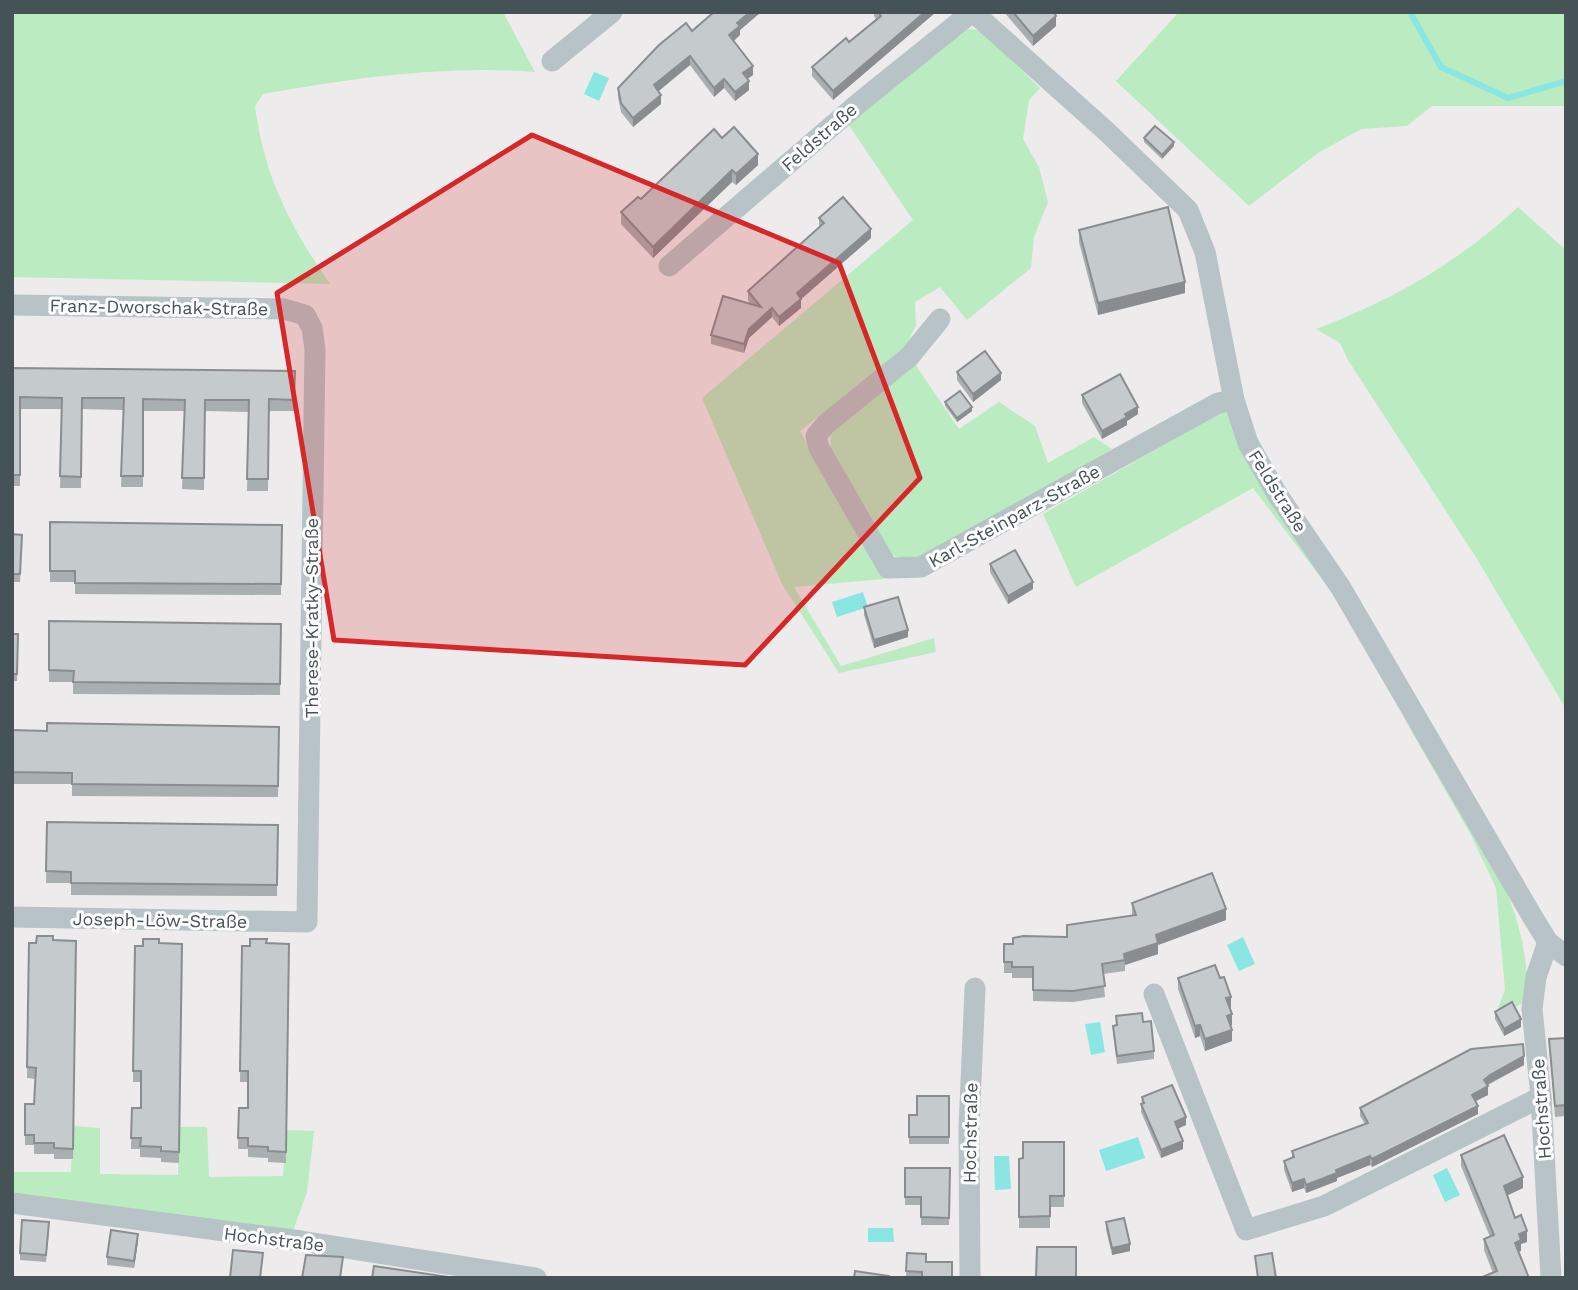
<svg xmlns="http://www.w3.org/2000/svg" width="1578" height="1290" font-family="'Work Sans',sans-serif">
<rect width="100%" height="100%" fill="#eeebec"/>
<!-- green -->
<g fill="#baebc1">
<path d="M12,12H503L535,72C444,65 353,78 263,94L255,106C264,176 290,226 330,284L12,277Z"/>
<path d="M1179,12H1566V106H1432L1407,126L1361,129L1318,153L1249,206L1116,81Z"/>
<path d="M972,29L982,31L1040,88L1029,100L1023,139L1039,167L1048,202L1034,237L1031,268L967,320L940,287L915,302L916,325L904,350L800,431L884,579L794,587L841,666L934,638L936,652L839,673L782,584L702,398L913,220L848,124L960,30Z"/>
<path d="M1518,207L1566,250V709L1477,559L1348,360L1340,343L1316,329C1391,301 1459,262 1518,207Z"/>
<path d="M915,364L959,429L999,402L1035,426L1048,463L1094,437L1112,449L930,554C914,559 903,562 888,552L830,448L831,429Z"/>
<path d="M1227,409L1331,591L1253,488L1076,587L1043,514Z"/>
<path d="M1402,715C1455,799 1536,899 1526,1002L1495,1016L1505,990L1496,888L1471,835Z"/>
<path d="M73,1126L100,1128V1174L178,1175L179,1127H207L209,1177L283,1176L286,1130L314,1131L307,1192L293,1231L12,1195V1172H71Z"/>
</g>
<!-- water -->
<g fill="#89e6e3">
<path d="M594,72L609,78L599,101L584,94Z"/>
<path d="M863,592L868,607L837,617L832,602Z"/>
<path d="M1243,937L1255,964L1239,971L1227,945Z"/>
<path d="M1100,1022L1105,1052L1091,1055L1085,1024Z"/>
<path d="M1138,1137L1145,1158L1106,1171L1099,1150Z"/>
<path d="M994,1156H1009L1011,1189L995,1190Z"/>
<path d="M1447,1168L1460,1195L1445,1202L1433,1175Z"/>
<path d="M868,1228H893L894,1242H868Z"/>
</g>
<g fill="none" stroke-linecap="round" stroke-linejoin="round">
<!-- stream -->
<path stroke="#89e6e3" stroke-width="6" d="M1410,12L1441,67L1508,98L1566,81"/>
<!-- street -->
<g stroke="#b7c3c7" stroke-width="21">
<path d="M973,12L1106,131L1188,210L1205,252L1234,400L1248,443L1277,494L1341,588L1532,916L1548,942L1566,956"/>
<path d="M552,61L612,12"/>
<path d="M669,266L860,102L972,12"/>
<path d="M12,305L284,309L305,315L312,328L315,349L307,922L12,917"/>
<path d="M940,319L909,357L826,424L816,436L819,448L888,568L921,567L1218,403L1234,400"/>
<path d="M1548,942L1536,977L1532,1009L1541,1097L1551,1278"/>
<path d="M1154,994L1246,1230L1324,1206L1541,1097"/>
<path d="M12,1203L301,1241L536,1278"/>
<path d="M970,1278L969,1128L975,988"/>
</g>
</g>
<!-- wall -->
<g fill="#a9aeb0">
<path d="M712,12H761L740,30V35L734,41L753,75L747,79L749,90L735,101L724,88L714,97L690,65L658,91L661,104L633,127L621,112L618,97V88L692,31L713,14Z"/>
<path d="M874,12H936L833,100L812,76V67L849,42L876,19L874,16Z"/>
<path d="M1004,12H1054L1056,26L1033,46Z"/>
<path d="M722,138L758,165L736,185L732,182L653,258L621,224V212L641,199Z"/>
<path d="M1144,138L1174,146L1162,159L1144,142Z"/>
<path d="M819,218L871,238L801,299V308L779,326L772,317L749,338L744,353L711,344V335L750,304L748,300V291L819,227Z"/>
<path d="M1079,230L1185,293L1098,315L1079,242Z"/>
<path d="M12,368L295,371L294,411H269L268,491H247L249,412L205,411L204,490L182,489L185,411H143V487H121L124,410L82,409L81,488H60L62,409H20V486H12Z"/>
<path d="M957,372L1001,380L973,402L957,380Z"/>
<path d="M1082,395L1138,414L1127,421V425L1102,439L1082,403Z"/>
<path d="M945,402L972,411L957,422L945,406Z"/>
<path d="M50,522L282,525L281,595L75,594V582H50Z"/>
<path d="M12,534L22,535L20,582H12Z"/>
<path d="M990,564L1033,589L1008,604L990,572Z"/>
<path d="M864,607L908,637L874,648L864,615Z"/>
<path d="M281,624L280,695L73,694V682H49V670Z"/>
<path d="M12,634H18L17,681H12Z"/>
<path d="M279,727L278,797L72,796V784H12V730L47,731Z"/>
<path d="M47,822L278,825L277,896L71,895V883H46Z"/>
<path d="M1132,903L1226,920L1158,945V954L1125,965V971L1103,974L1105,997L1073,1002L1033,1001V978H1012V973H1004V944H1013L1067,937L1132,916Z"/>
<path d="M53,940L76,941L73,1159H54V1154H34V1145H25V1104H34L35,1079L27,1078L29,943H36Z"/>
<path d="M159,943L182,944L179,1163L161,1162V1158L140,1157V1149H131L132,1108H141V1082H133L135,946H143Z"/>
<path d="M266,943L289,944L286,1163L268,1162V1158L248,1157V1149H238L239,1108H248V1082H240L242,946H250Z"/>
<path d="M1178,978L1231,1008H1230L1232,1025L1231,1026L1232,1041L1205,1051L1200,1036L1195,1038L1178,989Z"/>
<path d="M1495,1012L1521,1027L1504,1036L1495,1019Z"/>
<path d="M1116,1016L1143,1022L1154,1051V1059L1117,1064L1113,1033V1026L1116,1025Z"/>
<path d="M1566,1038V1116L1555,1117L1549,1039Z"/>
<path d="M1524,1065L1488,1085V1095L1475,1101L1478,1114L1372,1167L1370,1165L1337,1178V1181L1306,1193L1304,1188L1292,1192L1284,1170V1161L1292,1158V1151L1365,1124L1360,1116V1108Z"/>
<path d="M949,1096V1144H909V1115H917Z"/>
<path d="M1142,1097L1186,1125L1178,1128L1183,1149L1161,1158L1141,1112Z"/>
<path d="M1064,1142V1207H1050V1228H1019V1159L1023,1158Z"/>
<path d="M1461,1155L1523,1188L1507,1195L1515,1218L1527,1242L1521,1244V1251L1518,1252L1529,1278L1493,1273L1484,1250V1239L1490,1237L1461,1166Z"/>
<path d="M905,1168H950L949,1225H921V1205H905Z"/>
<path d="M1106,1222L1130,1251L1112,1255L1106,1230Z"/>
<path d="M49,1230L46,1262L20,1260V1253Z"/>
<path d="M138,1241L134,1268L107,1265V1257Z"/>
<path d="M907,1253L926,1262L952,1278H906Z"/>
</g>
<!-- shaded-wall -->
<g fill="#8a8d90">
<path d="M750,12H761L740,30V35L729,44V35L737,23Z"/>
<path d="M925,12H936L833,100V91Z"/>
<path d="M1056,16V26L1033,46V36Z"/>
<path d="M690,56V65L654,95V85Z"/>
<path d="M753,66V75L743,82V73Z"/>
<path d="M724,79V88L714,97V88Z"/>
<path d="M749,81V90L735,101V92Z"/>
<path d="M661,95V104L633,127V118Z"/>
<path d="M1174,142V146L1162,159V155Z"/>
<path d="M758,154V165L736,185V174Z"/>
<path d="M732,170V182L653,258V247Z"/>
<path d="M871,229V238L799,301L801,299V308L779,326V317L797,293Z"/>
<path d="M1185,282V293L1098,315V303Z"/>
<path d="M772,308V317L749,338L744,353V344L749,329Z"/>
<path d="M1001,373V380L973,402V394Z"/>
<path d="M972,407V411L957,422V418Z"/>
<path d="M1138,407V414L1127,421V425L1102,439V431L1125,414Z"/>
<path d="M1033,582V589L1008,604V596Z"/>
<path d="M908,630V637L874,648V640Z"/>
<path d="M1226,909V920L1158,945V954L1125,965L1124,954L1156,935Z"/>
<path d="M1231,997V1008L1226,1009V998Z"/>
<path d="M1232,1014V1025L1227,1027V1016Z"/>
<path d="M1521,1019V1027L1504,1036V1029Z"/>
<path d="M1200,1025V1036L1195,1038V1026Z"/>
<path d="M1232,1030V1041L1205,1051V1039Z"/>
<path d="M1524,1056V1065L1490,1083L1484,1088V1080L1490,1075Z"/>
<path d="M1488,1086V1095L1472,1103V1095Z"/>
<path d="M1478,1106V1114L1372,1167V1159Z"/>
<path d="M1186,1117V1125L1175,1130V1122Z"/>
<path d="M1183,1141V1149L1161,1158V1150Z"/>
<path d="M1370,1156V1165L1337,1178V1181L1306,1193V1185L1336,1170Z"/>
<path d="M1523,1177V1188L1504,1197V1186Z"/>
<path d="M1304,1179V1188L1292,1192V1183Z"/>
<path d="M1527,1231V1242L1521,1244V1251L1515,1253V1243L1519,1234Z"/>
<path d="M138,1234V1241L134,1268V1261Z"/>
<path d="M1130,1244V1251L1112,1255V1248Z"/>
</g>
<!-- building -->
<g fill="#c5cacd" stroke="#8a8d90" stroke-width="2">
<path d="M714,12H750L737,23L740,26L729,35L753,66L743,73L749,81L735,92L724,79L714,88L690,56L654,85L661,95L633,118L621,103L618,88L659,45L686,23L692,31Z"/>
<path d="M878,12H925L833,91L812,67L846,38L849,42L881,16Z"/>
<path d="M1013,12H1054L1056,16L1033,36Z"/>
<path d="M1155,126L1174,142L1162,155L1144,138Z"/>
<path d="M734,127L758,154L736,174L732,170L653,247L621,212L638,197L641,199L714,129L722,138Z"/>
<path d="M843,197L871,229L797,293L801,299L779,317L772,308L749,329L744,344L711,335L723,296L761,307L748,291L824,223L819,218Z"/>
<path d="M1168,207L1185,282L1098,303L1079,230Z"/>
<path d="M985,351L1001,373L973,394L957,372Z"/>
<path d="M12,368L295,371L294,400L269,399L268,479H247L249,400H205L204,478H182L185,400L143,399V476H121L124,398H82L81,477L60,476L62,398L20,397V475H12Z"/>
<path d="M1120,374L1138,407L1125,414L1127,417L1102,431L1082,395Z"/>
<path d="M960,391L972,407L957,418L945,402Z"/>
<path d="M50,522L282,525L281,584L75,583V571H50Z"/>
<path d="M12,534L22,535L20,574H12Z"/>
<path d="M1015,550L1033,582L1008,596L990,564Z"/>
<path d="M898,597L908,630L874,640L864,607Z"/>
<path d="M49,621L281,624L280,684L73,682L74,671L49,670Z"/>
<path d="M12,634H18L17,674H12Z"/>
<path d="M47,723L279,727L278,786L72,784V773L12,772V730L47,731Z"/>
<path d="M47,822L278,825L277,885L71,883V872L46,871Z"/>
<path d="M1212,873L1226,909L1156,935L1158,943L1124,954L1125,960L1102,964L1105,986L1073,991L1033,990V967H1012V962H1004V944H1013V938L1023,936L1067,937V925L1136,915L1132,903Z"/>
<path d="M37,936H53V940L76,941L73,1149L54,1148V1143H34V1135H25V1104H34L36,1068L27,1067L29,943H36Z"/>
<path d="M143,939H159V943L182,944L179,1152L161,1151V1147L140,1146L141,1138H131L132,1108H141V1071H133L135,946H143Z"/>
<path d="M250,939H267L266,943L289,944L286,1152L268,1151V1147L248,1146V1138H238L239,1108H248V1071H240L242,946H250Z"/>
<path d="M1215,965L1220,978L1224,977L1231,997L1226,998L1232,1014L1227,1016L1232,1030L1205,1039L1200,1025L1195,1026L1178,978Z"/>
<path d="M1512,1002L1521,1019L1504,1029L1495,1012Z"/>
<path d="M1142,1013L1143,1022L1151,1021L1154,1051L1117,1056L1113,1026L1117,1025L1116,1016Z"/>
<path d="M1566,1038V1105L1555,1106L1549,1039Z"/>
<path d="M1523,1044L1524,1056L1490,1075L1484,1080L1488,1086L1472,1095L1478,1106L1372,1159L1370,1156L1336,1170L1337,1173L1306,1185L1304,1179L1292,1183L1284,1161L1294,1157L1292,1151L1368,1123L1360,1108L1471,1049Z"/>
<path d="M1172,1085L1186,1117L1175,1122L1183,1141L1161,1150L1141,1104L1144,1103L1142,1097Z"/>
<path d="M917,1096H949V1137H909V1115H917Z"/>
<path d="M1504,1135L1523,1177L1504,1186L1515,1218L1521,1215L1527,1231L1519,1234L1521,1240L1515,1243L1529,1278H1480L1497,1271L1484,1239L1494,1235L1461,1155Z"/>
<path d="M1023,1142H1064V1196H1050V1216L1019,1217V1159L1023,1158Z"/>
<path d="M905,1168H950L949,1218L921,1217V1197H905Z"/>
<path d="M1124,1218L1130,1244L1112,1248L1106,1222Z"/>
<path d="M22,1220L49,1222L46,1255L20,1253Z"/>
<path d="M111,1230L138,1234L134,1261L107,1257Z"/>
<path d="M1037,1247H1076V1278H1008L1036,1277Z"/>
<path d="M233,1250L263,1253L260,1278H230Z"/>
<path d="M907,1253L926,1254V1262H952V1278H922V1272L906,1271Z"/>
<path d="M1272,1253L1276,1278H1258L1255,1256Z"/>
<path d="M306,1255L343,1257L340,1278H302Z"/>
<path d="M374,1266L455,1278H372Z"/>
<path d="M855,1271L889,1276V1278H854Z"/>
</g>
<!-- marked area -->
<path fill="#d62828" fill-opacity="0.2" stroke="#d62828" stroke-width="5" stroke-linejoin="round" d="M532,135L839,263L920,478L745,665L334,640L277,293Z"/>
<g text-anchor="middle" dominant-baseline="central" stroke-width="6" stroke-linejoin="round" paint-order="stroke">
<!-- street labels -->
<g font-size="18" fill="#455357" stroke="#fff">
<text transform="translate(819 137) rotate(-41)">Feldstraße</text>
<text transform="translate(159 307) rotate(1)">Franz-Dworschak-Straße</text>
<text transform="translate(1278 491) rotate(58)">Feldstraße</text>
<text transform="translate(1014 516) rotate(-29)">Karl-Steinparz-Straße</text>
<text transform="translate(311 618) rotate(-90)">Therese-Kratky-Straße</text>
<text transform="translate(160 920) rotate(1)">Joseph-Löw-Straße</text>
<text transform="translate(1541 1109) rotate(-94)">Hochstraße</text>
<text transform="translate(970 1133) rotate(-89)">Hochstraße</text>
<text transform="translate(274 1239) rotate(7)">Hochstraße</text>
</g>
</g>
<!-- border -->
<rect width="1578" height="1290" fill="none" stroke="#455357" stroke-width="28"/>
</svg>
